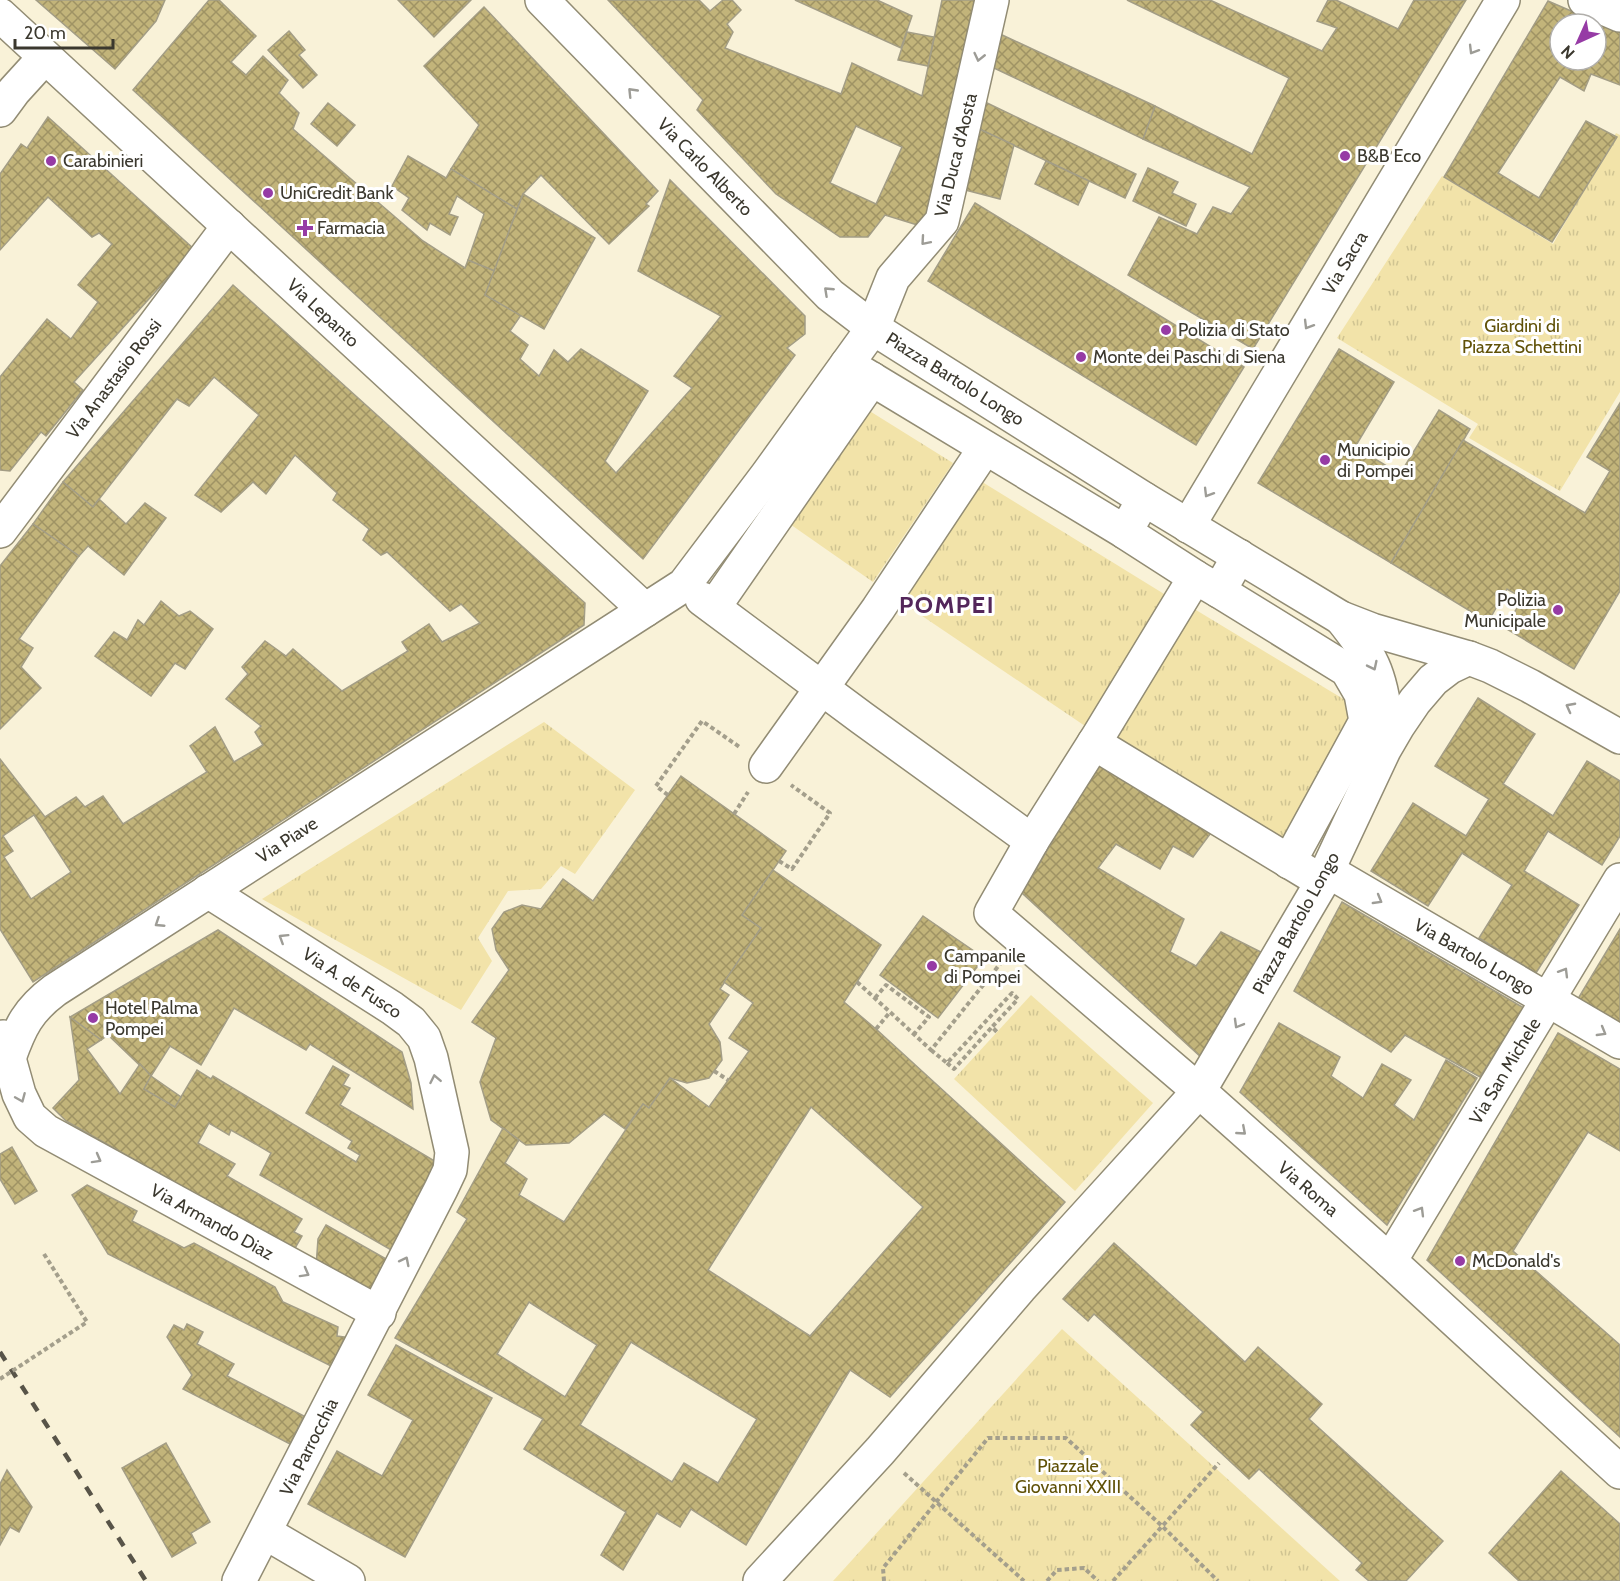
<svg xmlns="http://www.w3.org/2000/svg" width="1620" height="1581" font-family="Cabin,sans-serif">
<defs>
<pattern id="grass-tufts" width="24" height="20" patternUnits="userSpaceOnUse" patternTransform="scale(1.5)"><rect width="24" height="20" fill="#f2e3a9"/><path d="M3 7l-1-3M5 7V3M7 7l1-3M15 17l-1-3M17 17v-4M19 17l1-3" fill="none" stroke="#d0c492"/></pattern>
<pattern id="building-cross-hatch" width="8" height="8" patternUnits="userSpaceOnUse" patternTransform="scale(1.5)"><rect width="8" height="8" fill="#c2b47a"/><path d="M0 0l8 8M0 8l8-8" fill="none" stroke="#9f9364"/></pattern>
</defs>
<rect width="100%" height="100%" fill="#f9f2d8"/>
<!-- grass -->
<g fill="url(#grass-tufts)">
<path d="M1616,133L1620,135V392L1560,491L1469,438L1478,424L1337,338L1442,176L1553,244Z"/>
<path d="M868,410L953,463L873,582L787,522Z"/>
<path d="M979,480L1169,597L1088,728L900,601Z"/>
<path d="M1191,607L1355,706L1285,840L1113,737Z"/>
<path d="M544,722L635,790L575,874L561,866L541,889L508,891L478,938L492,961L461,1010L262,899Z"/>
<path d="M1031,995L1153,1103L1075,1191L954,1079Z"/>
<path d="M1062,1329L1340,1581H833Z"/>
</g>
<!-- building -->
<g fill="url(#building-cross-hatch)" stroke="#a39d85" stroke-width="1.5" fill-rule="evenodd">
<path d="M36,0H165L156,21L115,69Z"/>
<path d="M209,0H219L256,36L231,62L246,75L263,56L288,80L279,93L299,113L293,129L423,241L465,268L468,260L495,271L485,295L521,315L510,331L528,345L520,359L539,376L554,350L568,362L581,349L648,391L605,461L616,473L692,388L674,376L721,316L638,271L670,180L805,316V334L787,348L795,355L643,559L133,90Z"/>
<path d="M398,0H471L434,37Z"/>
<path d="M608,0H699L710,11L723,0H732L741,10L727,24L733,32L725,48L841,94L852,63L922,96L942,0H982L924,227L885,215L868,237H840L776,194L697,110L703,100ZM856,126L902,147L876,204L830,183Z"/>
<path d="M795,0H877L912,16L901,48Z"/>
<path d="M1127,0H1210L1322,51L1337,28L1317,21L1328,0H1336L1398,29L1414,0H1466L1253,349L1128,275L1159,217L1197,234L1213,207L1231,214L1250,187L1143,139L1155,106L1252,154L1289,78Z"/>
<path d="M1548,1L1620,32V85L1591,74L1584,91L1560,77L1498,173L1539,198L1586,121L1617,137L1552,242L1444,177ZM1560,24H1596V60H1560Z"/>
<path d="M484,7L658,191L646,204L649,206L609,244L541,175L523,194L517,209L451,169L479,125L424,66Z"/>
<path d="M289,31L305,50L299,55L317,75L303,88L268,50Z"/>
<path d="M907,32L934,37L928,66L898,60Z"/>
<path d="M1000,34L1155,106L1143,139L994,68Z"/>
<path d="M985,102L1136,174L1125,198L973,126Z"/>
<path d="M328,103L355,125L337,146L311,124Z"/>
<path d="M48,117L194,249L74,382L83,390L46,436L41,432L10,471L0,470V377L47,319L71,339L98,302L78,285L112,244L99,233L92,237L48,197L0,250V174L21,144L27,148Z"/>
<path d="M979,129L1014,145L1000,199L965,190Z"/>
<path d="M408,156L446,178L451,169L517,209L495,271L468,260L484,214L457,196L449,214L458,217L450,235L430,223L427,230L402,210L409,198L392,186Z"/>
<path d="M1046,161L1089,181L1078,205L1035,184Z"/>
<path d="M1148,168L1178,182L1172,193L1196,204L1186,226L1133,201Z"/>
<path d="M523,194L595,238L544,329L485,295Z"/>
<path d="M975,203L1244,367L1196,445L928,281Z"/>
<path d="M233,285L585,603L584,625L33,982L0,929V759L45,817L76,797L85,807L103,796L123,824L207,772L190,746L215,727L234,762L263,745L255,732L261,726L226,699L248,674L242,667L265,641L286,656L293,649L342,691L408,651L402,642L429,624L442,642L480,623L461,604L450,611L387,552L381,555L363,540L369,529L333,500L337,493L295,455L266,494L253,482L221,512L195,495L259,415L214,377L189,406L177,399L93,507L63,482ZM34,815L71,872L31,899L4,857L13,851L3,836Z"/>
<path d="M1339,349L1394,382L1355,447L1400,474L1439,410L1470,429L1391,563L1258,483Z"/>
<path d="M1620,403V591L1574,669L1505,628L1523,598L1507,589L1488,622L1391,563L1463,440L1585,513L1610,471L1587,457Z"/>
<path d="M63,482L93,507L99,499L126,524L145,503L166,518L124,575L88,546L79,556L33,524Z"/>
<path d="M33,524L79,556L19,639L33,648L21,667L41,688L0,729V566Z"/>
<path d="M161,601L179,616L190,611L213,629L185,669L175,663L151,696L95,656L114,632L127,640L138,620L144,625Z"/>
<path d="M1478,698L1535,734L1503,784L1553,816L1587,761L1620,781V836L1602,865L1548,831L1524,871L1579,905L1536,973L1479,938L1512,885L1462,853L1428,906L1371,871L1413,803L1466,836L1489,799L1435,766Z"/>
<path d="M1101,758L1216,826L1193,857L1173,846L1160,869L1116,844L1098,868L1184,919L1170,952L1196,966L1221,932L1263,953L1202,1058L1022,893Z"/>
<path d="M681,776L786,851L742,915L761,928L720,989L729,995L709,1024L720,1042L722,1060L709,1078L687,1083L670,1078L649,1108L643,1104L625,1129L604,1114L569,1143L526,1145L491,1120L480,1082L496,1038L472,1022L509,970L496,950L492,929L504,912L522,905L541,909L563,879L593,901Z"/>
<path d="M773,870L881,945L844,1002L876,1029L1065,1202L890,1397L850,1370L746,1545L691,1509L680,1527L657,1513L623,1570L601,1555L626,1512L524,1449L543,1419L395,1338L467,1219L457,1212L503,1128L519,1140L505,1163L527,1179L519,1195L564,1222L643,1104L649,1108L670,1078L709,1107L749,1051L729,1038L753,1003L724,982L761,928L742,915ZM811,1107L923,1207L810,1336L708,1270ZM529,1302L597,1345L565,1397L497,1354ZM631,1342L757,1419L718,1483L684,1463L672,1482L580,1425Z"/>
<path d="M1342,902L1524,1008L1480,1077L1405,1035L1391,1052L1294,991Z"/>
<path d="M923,916L984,958L938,1018L880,975Z"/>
<path d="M1620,929V1027L1576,1002Z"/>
<path d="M218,930L402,1052L411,1083L413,1109L310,1044L306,1050L234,1008L201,1065L170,1046L151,1076L108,1035L101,1040L70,1017Z"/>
<path d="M70,1017L101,1040L87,1049L120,1094L140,1064L151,1076L144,1089L175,1107L197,1070L211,1079L213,1076L356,1162L360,1155L348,1148L352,1141L306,1113L333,1066L349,1075L343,1085L350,1088L340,1105L443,1166L393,1251L260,1175L271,1153L231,1130L229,1135L209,1123L198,1143L235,1164L227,1176L302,1219L294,1232L302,1236L294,1250L66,1121L53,1108L79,1080Z"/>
<path d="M1279,1023L1340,1057L1331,1076L1363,1098L1382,1064L1411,1080L1394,1105L1414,1120L1446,1060L1477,1078L1387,1225L1240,1092Z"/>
<path d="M1558,1033L1620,1069V1151L1588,1132L1513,1251L1620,1345V1437L1427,1260Z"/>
<path d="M151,1076L181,1097L175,1107L144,1089Z"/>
<path d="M12,1147L37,1191L15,1204L0,1179V1154Z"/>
<path d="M87,1185L137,1211L132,1221L184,1248L194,1243L275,1287L283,1302L338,1327L337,1336L345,1337L331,1366L108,1254L72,1195Z"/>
<path d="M326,1225L388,1260L371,1291L316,1267L318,1239Z"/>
<path d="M1114,1243L1245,1362L1258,1347L1322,1404L1309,1419L1443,1541L1406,1581H1369L1356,1570L1362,1563L1259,1469L1249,1479L1191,1425L1203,1412L1094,1314L1088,1321L1063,1299Z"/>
<path d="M187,1324L203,1332L197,1344L234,1364L227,1376L304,1416L290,1444L183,1389L192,1375L167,1337L174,1325L184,1330Z"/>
<path d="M396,1345L492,1398L405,1557L308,1504L337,1451L382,1476L413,1420L368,1395Z"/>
<path d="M166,1443L210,1522L191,1533L196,1543L172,1557L122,1468Z"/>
<path d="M7,1470L32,1507L19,1532L10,1527L0,1545V1484Z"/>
<path d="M1561,1471L1620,1524V1581H1519L1489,1553Z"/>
</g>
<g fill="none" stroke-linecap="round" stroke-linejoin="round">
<defs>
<g id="minor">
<path d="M542,0L830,295L873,328L893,278L942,221L992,0"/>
<path d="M1585,0L1620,15"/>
<path d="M0,15L645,610"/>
<path d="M0,110L14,91L45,57"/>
<path d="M847,364L1125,532L1144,499"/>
<path d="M1188,526L1503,0"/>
<path d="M0,531L229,226"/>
<path d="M1125,532L1195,577"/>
<path d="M1239,556L1219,591L1195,577L1099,735L1032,841L991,913L1199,1091L1390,1261L1620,1472"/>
<path d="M1219,591L1347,670L1361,694L1366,721L1289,862"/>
<path d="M702,599L862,718L1032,841"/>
<path d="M714,607L872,379"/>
<path d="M1341,618C1371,655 1381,673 1386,722"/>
<path d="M1094,743L1308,873"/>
<path d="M766,766L878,609L985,448"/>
<path d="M1328,871L1620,1042"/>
<path d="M208,891L392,1008L411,1022L424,1038L431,1058L452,1152L450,1170L441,1189L239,1581"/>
<path d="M3,1037L19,1094L30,1117L46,1131L379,1313"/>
<path d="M9,1058C20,1027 28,1010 55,990L684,585L767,475L873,328L1144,499L1341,618L1372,630L1469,658L1490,666L1530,686L1620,737"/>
<path d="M1390,1261L1620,880"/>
<path d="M266,1533L348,1581"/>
<path d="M760,1581L880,1451L1020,1288L1199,1091L1322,882L1384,750L1398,726L1415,701L1433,680L1450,667L1469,658"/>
</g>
</defs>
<!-- minor casing -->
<use href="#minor" stroke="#928c74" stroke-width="36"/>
<!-- path -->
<g stroke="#a49f8c" stroke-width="4" stroke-dasharray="4.5 3" stroke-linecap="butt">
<path d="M668,795L656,786L702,721L741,748"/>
<path d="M734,814L748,792"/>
<path d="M779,861L792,869L830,813L791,785"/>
<path d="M857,982L890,1012"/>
<path d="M875,998L886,985L929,1017L914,1034"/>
<path d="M876,1029L890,1012L931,1050L1000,964"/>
<path d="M931,1050L947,1063L1012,993L1018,999L992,1027L997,1032"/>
<path d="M947,1063L954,1069L992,1027"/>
<path d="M714,1071L728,1080"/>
<path d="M44,1254L87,1322"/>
<path d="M904,1473L1024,1581"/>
<path d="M884,1581L883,1568L988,1438H1066L1162,1526L1218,1581"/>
<path d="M1047,1581L1057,1570L1084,1568L1098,1581"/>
<path d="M1113,1581L1219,1463"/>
</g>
<!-- minor -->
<use href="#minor" stroke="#fff" stroke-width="33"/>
<!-- rail -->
<path stroke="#585448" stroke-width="4.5" stroke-dasharray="10 10" stroke-linecap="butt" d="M0,1352L146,1581"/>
<!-- path-bridge -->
<path stroke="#a49f8c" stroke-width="4" stroke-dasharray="4.5 3" stroke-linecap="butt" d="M0,1379L87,1322"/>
</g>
<!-- one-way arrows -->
<defs><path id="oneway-chevron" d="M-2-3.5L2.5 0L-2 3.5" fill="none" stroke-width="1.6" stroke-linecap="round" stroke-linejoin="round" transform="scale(1.5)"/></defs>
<g stroke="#9d9c96">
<use href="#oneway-chevron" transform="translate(1473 50) rotate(121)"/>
<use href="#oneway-chevron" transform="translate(979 57) rotate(103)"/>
<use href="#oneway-chevron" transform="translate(632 92) rotate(-134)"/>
<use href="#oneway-chevron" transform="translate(925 241) rotate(131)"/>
<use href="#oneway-chevron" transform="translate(828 291) rotate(-137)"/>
<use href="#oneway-chevron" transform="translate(1308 325) rotate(121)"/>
<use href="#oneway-chevron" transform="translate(1208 493) rotate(121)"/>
<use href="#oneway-chevron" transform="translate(1373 666) rotate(64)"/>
<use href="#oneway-chevron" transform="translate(1570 707) rotate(-152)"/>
<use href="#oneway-chevron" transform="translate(1378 900) rotate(30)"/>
<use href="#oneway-chevron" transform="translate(159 923) rotate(147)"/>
<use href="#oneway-chevron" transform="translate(283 938) rotate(-148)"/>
<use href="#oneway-chevron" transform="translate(1564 972) rotate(-59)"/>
<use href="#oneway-chevron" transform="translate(1238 1024) rotate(120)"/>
<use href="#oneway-chevron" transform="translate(1602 1032) rotate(30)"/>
<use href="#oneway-chevron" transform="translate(435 1079) rotate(-101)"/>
<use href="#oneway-chevron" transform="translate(21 1098) rotate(67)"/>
<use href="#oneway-chevron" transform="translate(1242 1131) rotate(41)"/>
<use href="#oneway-chevron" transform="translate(97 1159) rotate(29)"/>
<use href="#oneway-chevron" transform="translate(1420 1211) rotate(-59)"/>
<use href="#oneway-chevron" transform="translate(405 1261) rotate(-63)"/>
<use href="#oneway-chevron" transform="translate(305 1273) rotate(29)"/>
</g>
<!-- markers -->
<g fill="#963ba5" stroke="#fff" stroke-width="2">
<circle cx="1345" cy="156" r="6"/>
<circle cx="51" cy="161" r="6"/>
<circle cx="268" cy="193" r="6"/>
<path d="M302 219h6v6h6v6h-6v6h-6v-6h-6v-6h6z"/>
<circle cx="1166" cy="330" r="6"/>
<circle cx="1081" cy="357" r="6"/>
<circle cx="1325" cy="460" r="6"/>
<circle cx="1558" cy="610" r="6"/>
<circle cx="932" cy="966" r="6"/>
<circle cx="93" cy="1018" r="6"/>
<circle cx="1460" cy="1261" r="6"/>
</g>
<g text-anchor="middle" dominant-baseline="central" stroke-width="6" stroke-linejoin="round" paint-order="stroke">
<!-- street labels -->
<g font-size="18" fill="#3b382e" stroke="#fff">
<text transform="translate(956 155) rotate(-76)">Via Duca d'Aosta</text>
<text transform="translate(705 167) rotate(46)">Via Carlo Alberto</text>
<text transform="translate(1345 263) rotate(-59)">Via Sacra</text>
<text transform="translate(323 313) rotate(43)">Via Lepanto</text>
<text transform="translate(114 379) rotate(-53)">Via Anastasio Rossi</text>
<text transform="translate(955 379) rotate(32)">Piazza Bartolo Longo</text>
<text transform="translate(287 840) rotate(-33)">Via Piave</text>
<text transform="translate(1296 923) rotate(-61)">Piazza Bartolo Longo</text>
<text transform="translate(1474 957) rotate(30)">Via Bartolo Longo</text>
<text transform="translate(352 983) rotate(33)">Via A. de Fusco</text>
<text transform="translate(1505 1071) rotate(-59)">Via San Michele</text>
<text transform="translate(1308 1189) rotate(41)">Via Roma</text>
<text transform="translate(212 1222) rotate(29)">Via Armando Diaz</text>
<text transform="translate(309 1447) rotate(-63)">Via Parrocchia</text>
</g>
<!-- poi labels -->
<g font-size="18" fill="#3b382e" stroke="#fff" text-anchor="start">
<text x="1357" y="156">B&amp;B Eco</text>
<text x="63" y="161">Carabinieri</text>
<text x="280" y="193">UniCredit Bank</text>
<text x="317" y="228">Farmacia</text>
<text x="1178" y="330">Polizia di Stato</text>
<text x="1093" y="357">Monte dei Paschi di Siena</text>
<text x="1337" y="450">Municipio<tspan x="1337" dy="21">di Pompei</tspan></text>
<text x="1546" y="600" text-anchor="end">Polizia<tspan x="1546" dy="21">Municipale</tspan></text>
<text x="944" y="956">Campanile<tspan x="944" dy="21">di Pompei</tspan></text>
<text x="105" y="1008">Hotel Palma<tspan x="105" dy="21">Pompei</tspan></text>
<text x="1472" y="1261">McDonald's</text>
</g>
<!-- park labels -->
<g font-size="18" fill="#605107" stroke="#fff">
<text x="1522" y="326">Giardini di<tspan x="1522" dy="21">Piazza Schettini</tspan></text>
<text x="1068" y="1466">Piazzale<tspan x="1068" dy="21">Giovanni XXIII</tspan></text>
</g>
<!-- district labels -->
<g font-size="24" font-weight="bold" letter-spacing="1.5" fill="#53265a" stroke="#fff">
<text x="947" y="604">POMPEI</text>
</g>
</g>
<!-- north arrow -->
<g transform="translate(1578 42) rotate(225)"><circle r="28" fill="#ffffff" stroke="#b1afab" stroke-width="1.5"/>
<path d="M0-4.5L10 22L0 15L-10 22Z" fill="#963ba5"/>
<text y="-9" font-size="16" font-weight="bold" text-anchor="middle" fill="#3b382e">N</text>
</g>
<!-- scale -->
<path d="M15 39v9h98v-9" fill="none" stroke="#3b382e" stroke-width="3"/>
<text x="24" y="39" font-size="18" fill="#3b382e" stroke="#ffffff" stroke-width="4.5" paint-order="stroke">20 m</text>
</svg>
